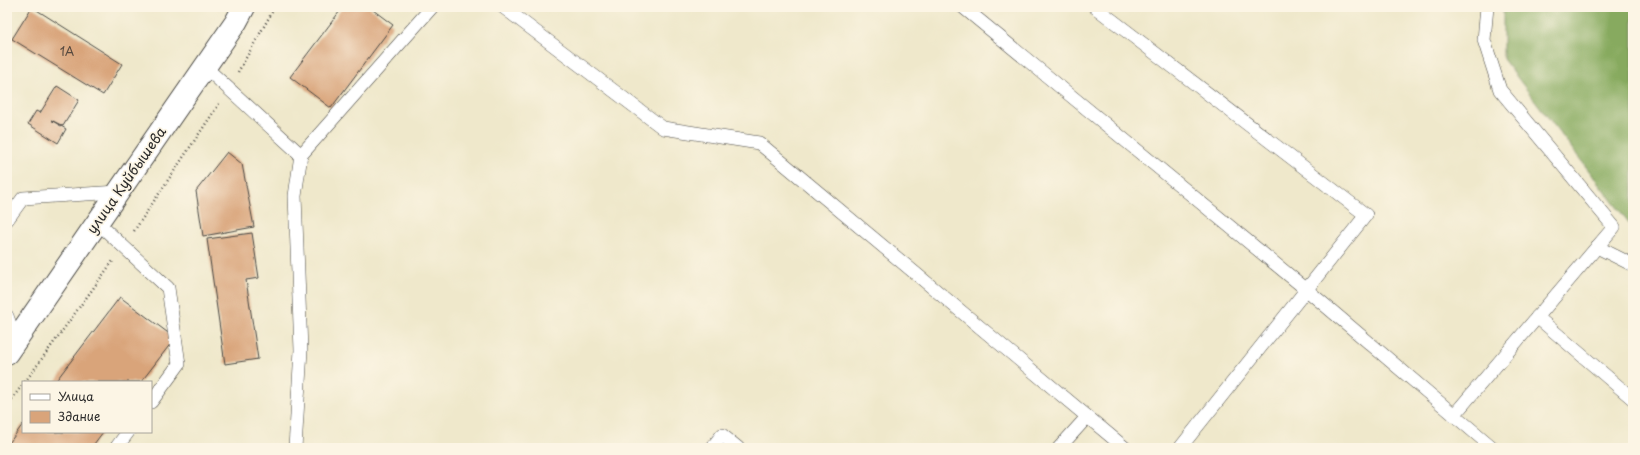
<svg xmlns="http://www.w3.org/2000/svg" width="1640" height="455" font-family="'Playpen Sans',sans-serif">
<rect width="100%" height="100%" fill="#fcf5e5"/>
<filter id="ink" filterUnits="userSpaceOnUse"><feTurbulence type="fractalNoise" baseFrequency=".025" numOctaves="2"/><feDisplacementMap in="SourceGraphic" scale="8" xChannelSelector="R" yChannelSelector="G"/><feConvolveMatrix kernelMatrix="1 2 1 2 8 2 1 2 1" color-interpolation-filters="sRGB"/></filter>
<filter id="wash" filterUnits="userSpaceOnUse"><feTurbulence type="fractalNoise" baseFrequency=".012" numOctaves="4" result="noise"/><feDisplacementMap in="SourceGraphic" scale="16" xChannelSelector="R" yChannelSelector="G"/><feGaussianBlur stdDeviation="0.9" result="paint"/><feColorMatrix in="noise" values="0 0 0 0 0 0 0 0 0 0 0 0 0 0 0 0 0 1.4 0 .05"/><feComposite in="paint" operator="in"/></filter>
<g filter="url(#wash)">
<rect width="100%" height="100%" fill="#efe8cb"/>
<!-- forest -->
<path fill="#87aa5e" stroke="#596a44" d="M1503,7H1633V228L1503,59Z"/>
<g id="blocks">
<!-- building -->
<g fill="#d9a47a">
<path d="M32,7L122,64L103,95L12,39Z"/>
<path d="M343,7H369L393,25L331,108L290,77Z"/>
<path d="M57,86L79,100L63,126L51,120L66,129L58,143L28,124L36,111L40,113Z"/>
<path d="M227,152L242,164L254,227L203,236L196,191Z"/>
<path d="M252,233L259,278L246,280L258,359L225,364L207,239Z"/>
<path d="M120,297L175,338L141,382H55Z"/>
<path d="M23,424V432H103L91,448H7V446Z"/>
</g>
</g>
</g>
<g filter="url(#ink)">
<use href="#blocks" fill-opacity="0" stroke="#484743" stroke-width="1"/>
<g fill="none" stroke-linecap="round" stroke-linejoin="round">
<defs>
<g id="lane">
<path d="M503,7L663,128L759,143L1125,448"/>
<path d="M963,7L1307,290L1493,448"/>
<path d="M1095,7L1366,215L1180,448"/>
<path d="M205,67L301,155"/>
<path d="M7,220L23,198L118,192"/>
<path d="M97,222L168,288L179,364L151,402"/>
<path d="M1597,247L1633,265"/>
<path d="M7,316L16,341"/>
<path d="M1537,317L1633,399"/>
<path d="M1454,415L1614,227L1500,90L1484,40L1487,7"/>
<path d="M116,448L128,432"/>
<path d="M295,448L301,350L295,196L301,155L432,7"/>
<path d="M712,448L722,435L738,448"/>
<path d="M1059,448L1087,417"/>
</g>
<path id="secondary" d="M7,353L236,22L244,7"/>
</defs>
<!-- lane casing -->
<use href="#lane" stroke="#484743" stroke-width="14"/>
<!-- secondary casing -->
<use href="#secondary" stroke="#484743" stroke-width="24"/>
<!-- path -->
<g stroke="#484743" stroke-width="2.5" stroke-dasharray="1 3" stroke-linecap="butt">
<path d="M238,72L275,7"/>
<path d="M134,231L219,104"/>
<path d="M25,382L113,261"/>
<path d="M7,406L23,384"/>
</g>
<!-- lane -->
<use href="#lane" stroke="#fff" stroke-width="13"/>
<!-- secondary -->
<use href="#secondary" stroke="#fff" stroke-width="22"/>
</g>
</g>
<g text-anchor="middle" dominant-baseline="central" stroke-width="3.5" stroke-linejoin="round" paint-order="stroke">
<!-- number labels -->
<g font-size="12" fill="#56493f">
<text x="67" y="51">1А</text>
</g>
<!-- street labels -->
<g font-size="14" fill="#2b2b2b" stroke="#fcf5e5">
<text transform="translate(126 180) rotate(-55)">улица Куйбышева</text>
</g>
</g>
<!-- margin -->
<rect width="1640" height="455" fill="none" stroke="#fcf5e5" stroke-width="24"/>
<!-- legend -->
<rect x="22" y="381" width="130" height="52" fill="#fcf5e5" stroke="#a8a49b"/>
<rect x="30" y="394" width="20" height="6" fill="#ffffff" stroke="#a8a49b"/>
<text x="58" y="401" font-size="12" fill="#2b2b2b">Улица</text>
<rect x="30" y="411" width="20" height="12" fill="#d9a47a" stroke="#a8a49b"/>
<text x="58" y="421" font-size="12" fill="#2b2b2b">Здание</text>
</svg>
